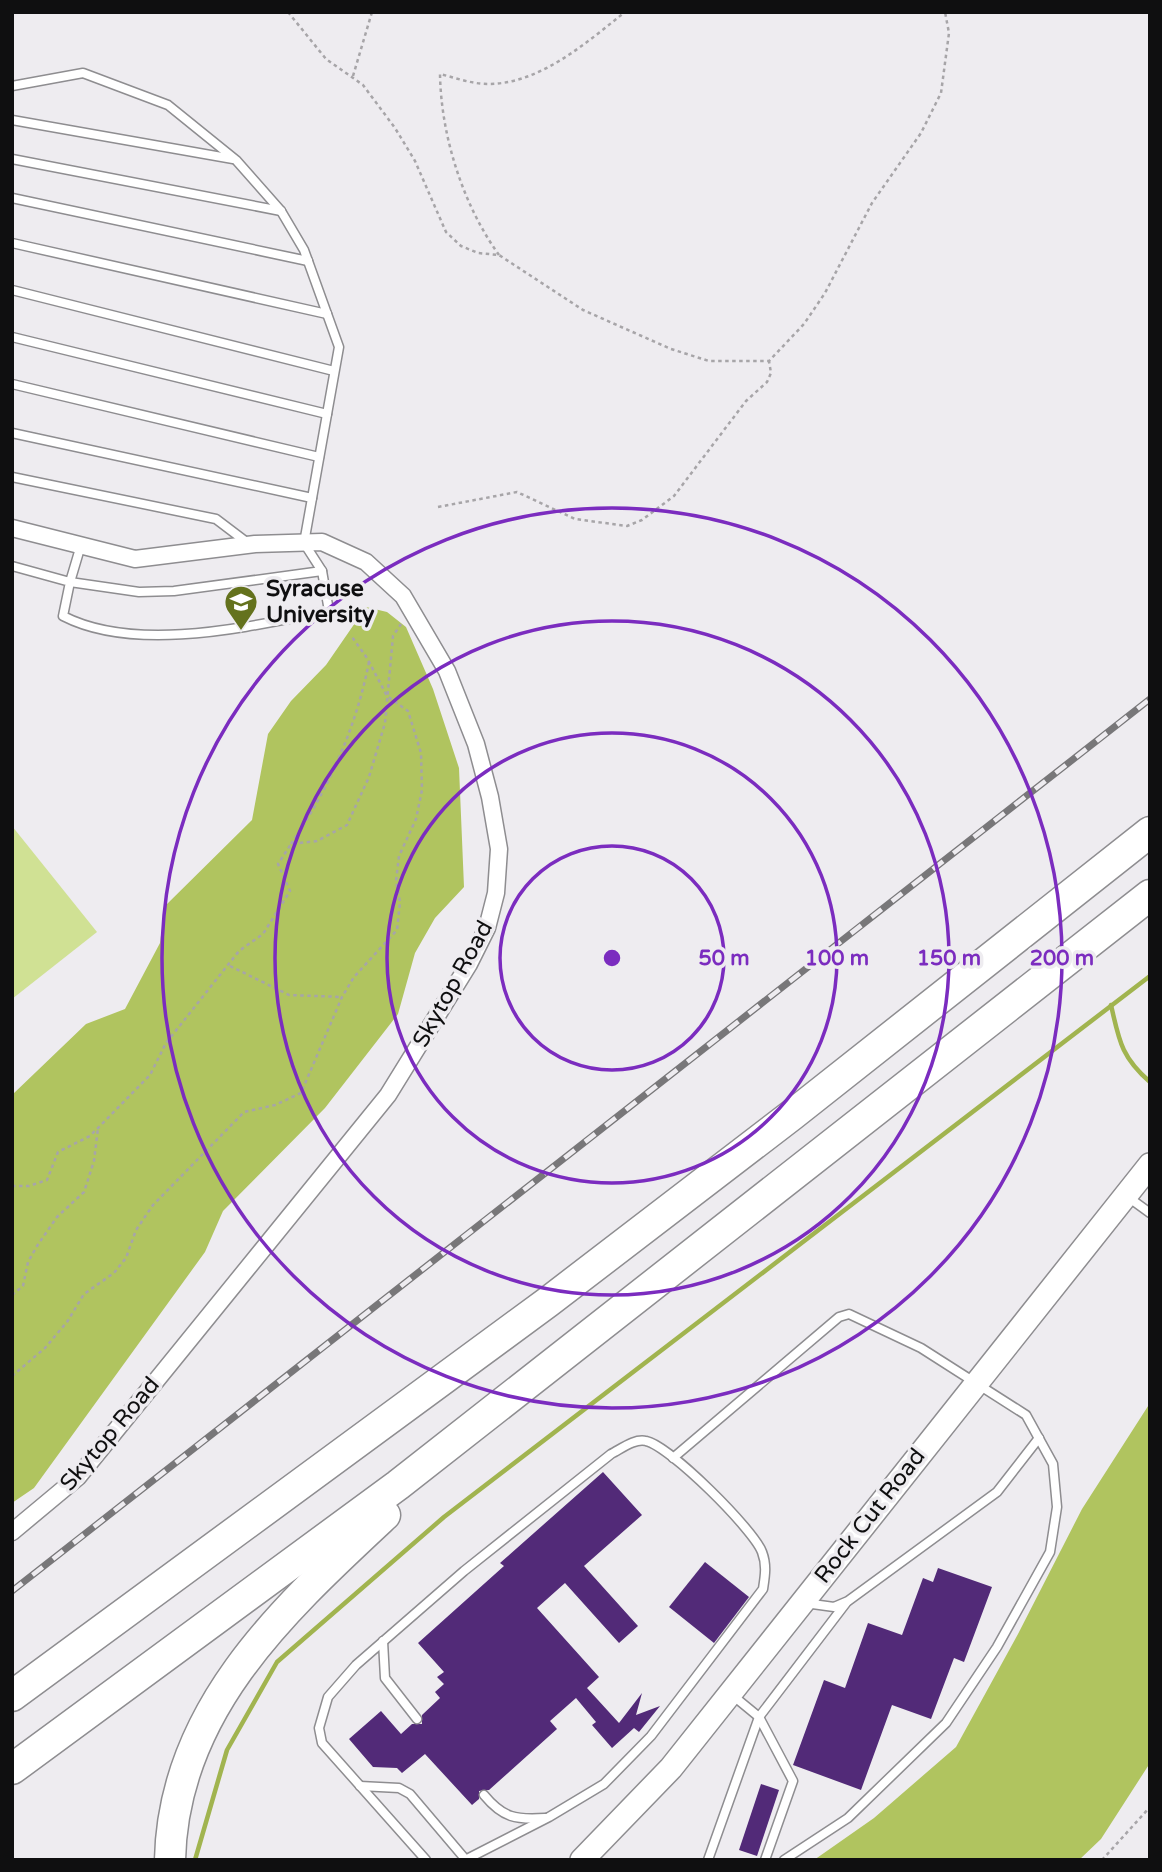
<svg xmlns="http://www.w3.org/2000/svg" width="1162" height="1872" font-family="'Varela Round',sans-serif">
<rect width="100%" height="100%" fill="#eeecf0"/>
<!-- green -->
<path fill="#d0e194" d="M12,826L97,932L12,999Z"/>
<!-- forest -->
<g fill="#b0c45f">
<path d="M366,607L387,612L406,627L433,689L459,768L464,887L435,918L415,953L398,1014L325,1108L223,1211L205,1252L34,1488L12,1503V1095L86,1024L125,1009L160,943L165,906L252,820L268,734L291,701L326,665Z"/>
<path d="M1150,1403V1763L1101,1839L1079,1860H814L874,1818L956,1747L1018,1634L1082,1509Z"/>
</g>
<g fill="none" stroke-linecap="round" stroke-linejoin="round">
<!-- stream -->
<g stroke="#a1b44f" stroke-width="4.5">
<path d="M1111,1005C1119,1040 1121,1057 1150,1082"/>
<path d="M195,1860L227,1750L277,1662L444,1517L1150,976"/>
</g>
</g>
<!-- building -->
<g fill="#522a78">
<path d="M603,1472L642,1515L584,1566L638,1626L619,1643L565,1583L537,1608L599,1677L587,1688L619,1723L642,1693L636,1715L660,1706L639,1732L634,1728L612,1748L592,1725L596,1722L576,1698L550,1721L557,1729L489,1790L479,1791V1799L472,1805L425,1754L402,1773L397,1768L373,1767L349,1739L381,1711L401,1734L412,1724H422V1715L440,1698L435,1692L444,1684L437,1677L444,1672L418,1643L504,1566L500,1563Z"/>
<path d="M705,1562L749,1597L714,1643L669,1607Z"/>
<path d="M938,1568L992,1587L964,1662L954,1658L931,1719L892,1705L861,1790L793,1765L824,1680L845,1688L868,1623L902,1635L923,1578L933,1582Z"/>
<path d="M761,1784L779,1790L757,1856L739,1850Z"/>
</g>
<g fill="none" stroke-linecap="round" stroke-linejoin="round">
<defs>
<g id="lane">
<path d="M12,86L83,73L168,105L236,160L281,211L304,250L339,347L304,543L322,571L329,611C251,626 137,654 63,616L70,582L12,566"/>
<path d="M12,120L233,159"/>
<path d="M12,159L281,211"/>
<path d="M12,198L308,261"/>
<path d="M12,243L327,314"/>
<path d="M12,290L334,371"/>
<path d="M12,337L327,414"/>
<path d="M12,384L319,457"/>
<path d="M12,433L312,498"/>
<path d="M12,477L216,519L249,544"/>
<path d="M81,545L70,582L139,592L174,591L322,571"/>
<path d="M1128,1197L1150,1213"/>
<path d="M673,1458L839,1317L849,1314L921,1348L1026,1415L1053,1464L1057,1507L1050,1552L997,1647L946,1723L848,1818L784,1860"/>
<path d="M805,1603L834,1607L848,1601L997,1492L1039,1438"/>
<path d="M383,1641L385,1678L417,1719"/>
<path d="M731,1694L759,1717L793,1781L765,1860"/>
<path d="M360,1786L399,1788L410,1794L466,1860"/>
<path d="M484,1795C503,1818 516,1820 545,1818"/>
<path d="M426,1860L322,1743L319,1728L328,1697L356,1665L464,1571L611,1454C621,1449 635,1438 646,1441C670,1446 754,1530 762,1552C767,1565 765,1576 763,1589L651,1736L604,1784L549,1817L465,1860"/>
<path d="M708,1860L759,1717L846,1603"/>
</g>
<path id="street" d="M12,528L135,559L255,544L322,542L366,562L403,596L447,671L476,744L490,797L499,849L496,893L487,928L469,964L388,1095L78,1477L12,1532"/>
<path id="secondary" d="M582,1860L671,1768L1150,1165"/>
<g id="highway">
<path d="M12,1696L548,1302L792,1115L1150,832"/>
<path d="M12,1769L398,1485L1150,895"/>
<path d="M170,1860C173,1710 283,1610 385,1515"/>
</g>
</defs>
<!-- lane casing -->
<use href="#lane" stroke="#8e8d90" stroke-width="11"/>
<!-- street casing -->
<use href="#street" stroke="#8e8d90" stroke-width="19"/>
<!-- secondary casing -->
<use href="#secondary" stroke="#8e8d90" stroke-width="26"/>
<!-- highway casing -->
<use href="#highway" stroke="#8e8d90" stroke-width="33"/>
<!-- path -->
<g stroke="#a7a5a8" stroke-width="2.5" stroke-dasharray="3.5 3.5" stroke-linecap="butt">
<path d="M288,12L326,59L363,85L395,128L415,161L446,232L461,246L478,253L499,255L583,310L671,349L709,361H769L804,324L825,293L872,203L921,133L941,93L949,33L945,12"/>
<path d="M353,76L372,12"/>
<path d="M499,255C463,205 441,136 440,74C456,78 472,84 488,84C540,84 586,43 625,12"/>
<path d="M438,507L517,492L575,519L627,526L642,520L674,496L746,401L767,382L771,373L769,361"/>
<path d="M291,844C329,788 356,728 369,662"/>
<path d="M230,966L289,995L342,997"/>
<path d="M12,1186H29L47,1180L58,1152L90,1136L150,1075L166,1043L239,951L263,934L290,891L278,864L291,844L317,841L347,825L369,777L385,723L393,636L401,624"/>
<path d="M12,1295L23,1286L28,1262L37,1246L57,1217L84,1192L94,1161L98,1128"/>
<path d="M12,1376L45,1348L67,1322L84,1294L114,1273L126,1258L136,1230L153,1205L244,1112L275,1105L301,1093L342,997L354,977L397,930L400,902L396,881L399,856L416,819L422,790L421,753L408,711L387,696L367,658L352,637"/>
<path d="M1102,1860L1150,1807"/>
</g>
<!-- lane -->
<use href="#lane" stroke="#fff" stroke-width="8"/>
<!-- street -->
<use href="#street" stroke="#fff" stroke-width="16"/>
<!-- secondary -->
<use href="#secondary" stroke="#fff" stroke-width="23"/>
<!-- highway -->
<use href="#highway" stroke="#fff" stroke-width="30"/>
<defs>
<path id="rail" d="M12,1591L1150,699"/>
</defs>
<!-- rail casing -->
<use href="#rail" stroke="#787779" stroke-width="7"/>
<!-- rail -->
<use href="#rail" stroke="#eeecf0" stroke-width="4.5" stroke-dasharray="13" stroke-linecap="butt"/>
</g>
<!-- distance rings -->
<g fill="none" stroke="#7b2cbf" stroke-width="3.5">
<circle cx="612" cy="958" r="112"/>
<circle cx="612" cy="958" r="225"/>
<circle cx="612" cy="958" r="337"/>
<circle cx="612" cy="958" r="450"/>
</g>
<!-- icons -->
<defs>
<symbol id="university-pin" viewBox="-11 -11 22 30"><path d="M0 17L-7.5 6A9.5 9.5 0 1 1 7.5 6Z" fill="#64721d" stroke="#eeecf0"/><path d="M0-5L7-2L0 1L-7-2ZM-4 1L0 2.5L4 1V4Q0 6-4 4Z" fill="#fff"/></symbol>
</defs>
<g fill-rule="evenodd">
<use href="#university-pin" x="222" y="583" width="38" height="52"/>
</g>
<g text-anchor="middle" dominant-baseline="central" stroke-width="7" stroke-linejoin="round" paint-order="stroke">
<!-- poi labels -->
<g font-size="23" font-weight="bold" fill="#0f0f10" stroke="#eeecf0" text-anchor="start">
<text x="266" y="589">Syracuse<tspan x="266" dy="26">University</tspan></text>
</g>
<!-- street labels -->
<g font-size="23" fill="#0f0f10" stroke="#eeecf0">
<text transform="translate(453 984) rotate(-61)">Skytop Road</text>
<text transform="translate(110 1434) rotate(-50)">Skytop Road</text>
<text transform="translate(870 1516) rotate(-52)">Rock Cut Road</text>
</g>
</g>
<circle cx="612" cy="958" r="10" fill="#7b2cbf" stroke="#eeecf0" stroke-width="3.5"/>
<g font-size="21" text-anchor="middle" font-weight="bold" fill="#7b2cbf" stroke="#eeecf0" stroke-width="7" stroke-linejoin="round" paint-order="stroke">
<text x="724" y="965">50 m</text>
<text x="837" y="965">100 m</text>
<text x="949" y="965">150 m</text>
<text x="1062" y="965">200 m</text>
</g>
<!-- border -->
<rect width="1162" height="1872" fill="none" stroke="#0f0f10" stroke-width="28"/>
</svg>
